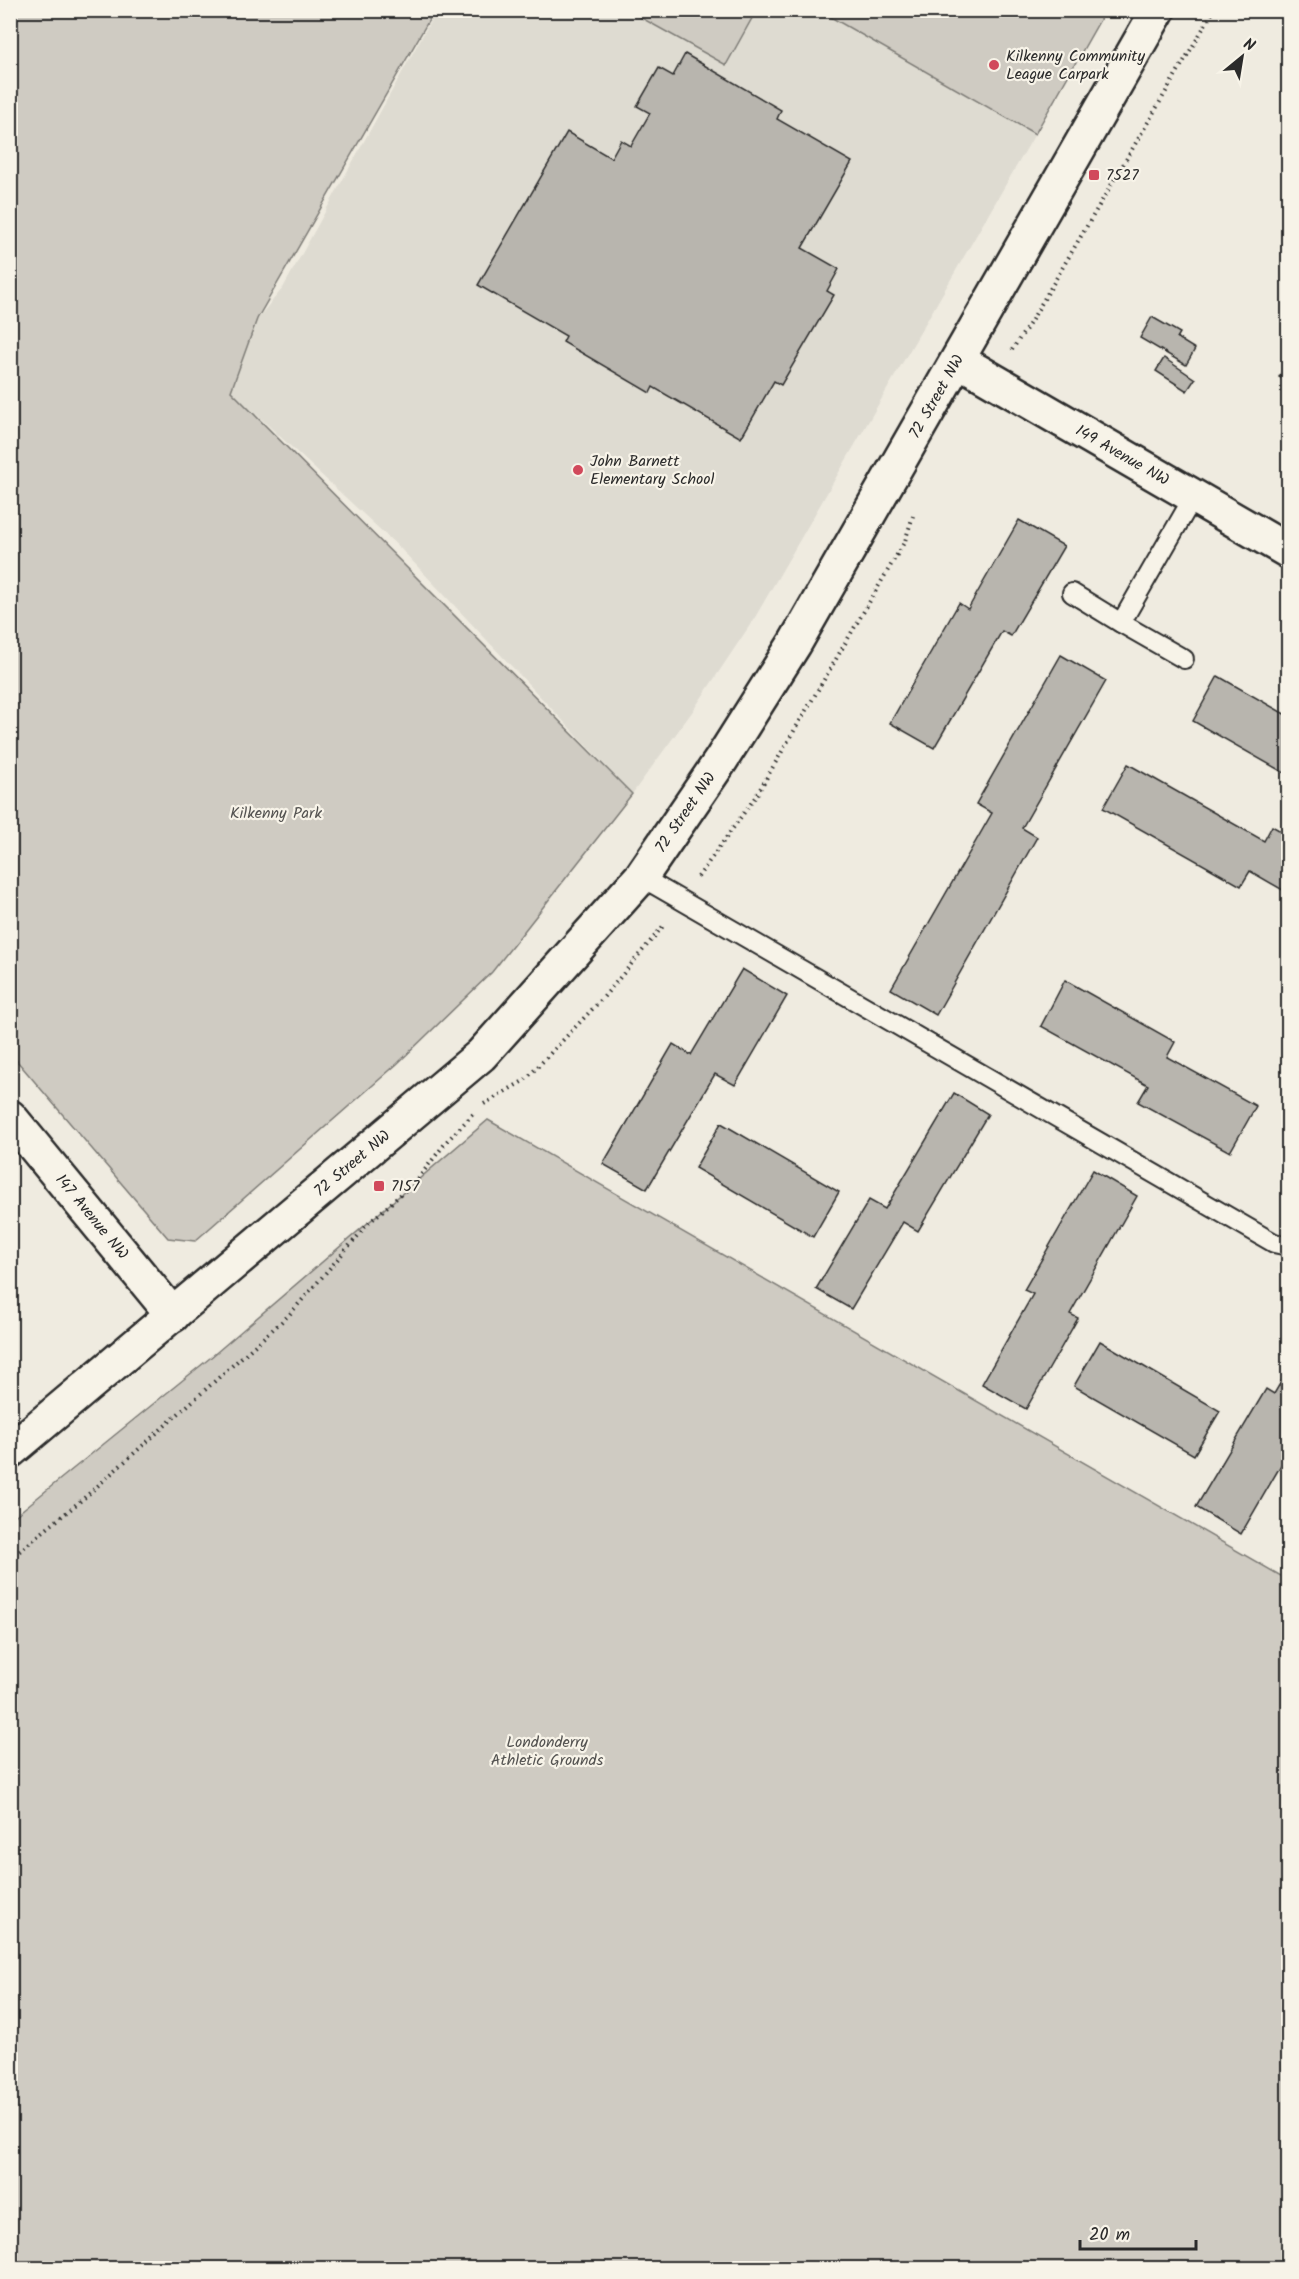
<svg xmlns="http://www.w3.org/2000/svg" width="1299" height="2279" font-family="Kalam,sans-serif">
<rect width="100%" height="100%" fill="#efebe0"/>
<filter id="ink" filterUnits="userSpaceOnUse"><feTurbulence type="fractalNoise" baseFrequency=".0167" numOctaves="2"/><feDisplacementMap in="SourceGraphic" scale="12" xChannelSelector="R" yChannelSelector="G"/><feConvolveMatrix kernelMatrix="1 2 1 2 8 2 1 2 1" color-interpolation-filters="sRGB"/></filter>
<g filter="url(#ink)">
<!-- built -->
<path fill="#dedbd1" d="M436,11H629L726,65L756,11H820L1035,134L754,619L692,712L632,794L401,549L231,391L257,319L283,288Z"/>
<!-- green -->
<g fill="#cfcbc2" stroke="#7d7b76" stroke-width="1.5">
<path d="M10,11H434L257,319L231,391L632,794L492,972L397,1064L195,1241L168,1238L11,1054Z"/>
<path d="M629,11H756L726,65Z"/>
<path d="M820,11H1105L1035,134Z"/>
<path d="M488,1120L1288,1580V2268H11V1519L210,1358Z"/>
</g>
<!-- building -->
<g fill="#b8b5ae" stroke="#2b2b2b" stroke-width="1.5">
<path d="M685,54L781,110L777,119L852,162L802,248L839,269L827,291L834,295L781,385L774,381L741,438L653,387L650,393L563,342L566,336L478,285L567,132L611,158L621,140L631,146L650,113L637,106L659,68L673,76Z"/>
<path d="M1152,317L1180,333L1177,338L1195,349L1186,365L1140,338Z"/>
<path d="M1164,358L1195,379L1187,391L1156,371Z"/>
<path d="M1288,361V382L1279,377Z"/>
<path d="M1019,520L1064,546L1011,636L1002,631L934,748L890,723L959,603L968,609Z"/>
<path d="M1061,655L1106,681L1022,828L1037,837L936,1015L891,989L992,813L976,804Z"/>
<path d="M1218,676L1288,716V775L1193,721Z"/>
<path d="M1128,764L1264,841L1272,826L1288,835V893L1250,871L1241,886L1103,808Z"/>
<path d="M742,969L787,996L735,1085L715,1074L647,1189L603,1164L673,1044L691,1055Z"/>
<path d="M1065,980L1175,1042L1167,1057L1256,1106L1230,1152L1138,1102L1148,1085L1041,1026Z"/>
<path d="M954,1093L988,1114L918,1231L903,1222L851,1309L816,1289L869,1200L885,1209Z"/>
<path d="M721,1123L839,1192L813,1237L695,1168Z"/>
<path d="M1093,1170L1137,1196L1070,1314L1078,1318L1026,1409L982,1384L1033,1294L1024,1290Z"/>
<path d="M1100,1341L1220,1411L1194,1455L1074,1386Z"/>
<path d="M1288,1370V1453L1241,1534L1196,1507L1266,1389L1274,1394Z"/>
</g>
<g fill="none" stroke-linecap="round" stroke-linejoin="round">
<defs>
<g id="lane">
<path d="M1072,593L1121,623L1194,496"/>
<path d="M1121,623L1184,659"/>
<path d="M641,877L1274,1243L1288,1246"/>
</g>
<g id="street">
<path id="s1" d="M10,1117L173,1315"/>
</g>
<g id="secondary">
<path id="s2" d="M958,360L1288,551"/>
<path id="s3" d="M10,1451L481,1055L641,877L721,760L795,643L1158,10"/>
</g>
</defs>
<!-- lane casing -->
<use href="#lane" stroke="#2b2b2b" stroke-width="22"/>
<!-- street casing -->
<use href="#street" stroke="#2b2b2b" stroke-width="38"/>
<!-- secondary casing -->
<use href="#secondary" stroke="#2b2b2b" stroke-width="38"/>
<!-- path -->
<g stroke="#2b2b2b" stroke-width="4" stroke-dasharray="1.5 4.5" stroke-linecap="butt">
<path d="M1012,350L1030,323L1214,10"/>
<path d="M698,877L756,796L905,541L913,516"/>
<path d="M484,1104L525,1080L602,999L664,925"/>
<path d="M10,1559L84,1498L289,1315L370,1222L417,1180L447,1141L476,1111"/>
</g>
<!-- lane -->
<use href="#lane" stroke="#f7f3e8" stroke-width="18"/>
<!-- street -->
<use href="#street" stroke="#f7f3e8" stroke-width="33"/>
<!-- secondary -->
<use href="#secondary" stroke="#f7f3e8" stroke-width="33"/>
</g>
</g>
<!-- markers -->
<g fill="#d1495b" stroke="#f7f3e8" stroke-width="2">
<circle cx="994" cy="65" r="6"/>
<rect x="1088" y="169" width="12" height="12" rx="3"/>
<circle cx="578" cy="470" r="6"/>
<rect x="373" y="1180" width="12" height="12" rx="3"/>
</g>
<g text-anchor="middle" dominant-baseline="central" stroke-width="4.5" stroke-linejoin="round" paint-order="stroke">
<!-- poi labels -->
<g font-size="16" fill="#2b2b2b" stroke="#f7f3e8" text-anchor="start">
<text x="1006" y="56">Kilkenny Community<tspan x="1006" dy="18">League Carpark</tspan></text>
<text x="1106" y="175">7527</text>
<text x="590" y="461">John Barnett<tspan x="590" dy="18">Elementary School</tspan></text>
<text x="391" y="1186">7157</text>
</g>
<!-- street labels -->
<g font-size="16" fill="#2b2b2b" stroke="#f7f3e8">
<text stroke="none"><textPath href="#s3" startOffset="1419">72 Street NW</textPath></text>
<text stroke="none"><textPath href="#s2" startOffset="190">149 Avenue NW</textPath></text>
<text stroke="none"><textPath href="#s3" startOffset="933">72 Street NW</textPath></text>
<text stroke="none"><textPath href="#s3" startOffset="447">72 Street NW</textPath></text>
<text stroke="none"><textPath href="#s1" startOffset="129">147 Avenue NW</textPath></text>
</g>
<!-- park labels -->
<g font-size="16" fill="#545351" stroke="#f7f3e8">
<text x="276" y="813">Kilkenny Park</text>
<text x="547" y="1742">Londonderry<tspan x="547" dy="18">Athletic Grounds</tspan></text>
</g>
</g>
<!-- margin -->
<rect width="1299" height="2279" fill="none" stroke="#f7f3e8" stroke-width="36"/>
<rect x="18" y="18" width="1263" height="2243" fill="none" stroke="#2b2b2b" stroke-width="2" filter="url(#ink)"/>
<!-- north arrow -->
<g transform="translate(1242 57) rotate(30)" stroke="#f7f3e8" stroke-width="4.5" paint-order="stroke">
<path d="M0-4.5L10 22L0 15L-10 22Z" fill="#2b2b2b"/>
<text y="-9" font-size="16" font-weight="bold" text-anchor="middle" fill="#2b2b2b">N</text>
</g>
<!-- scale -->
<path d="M1080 2240v9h116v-9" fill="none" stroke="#2b2b2b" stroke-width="3"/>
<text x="1089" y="2240" font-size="18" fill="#2b2b2b" stroke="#f7f3e8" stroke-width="4.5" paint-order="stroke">20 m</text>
</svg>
